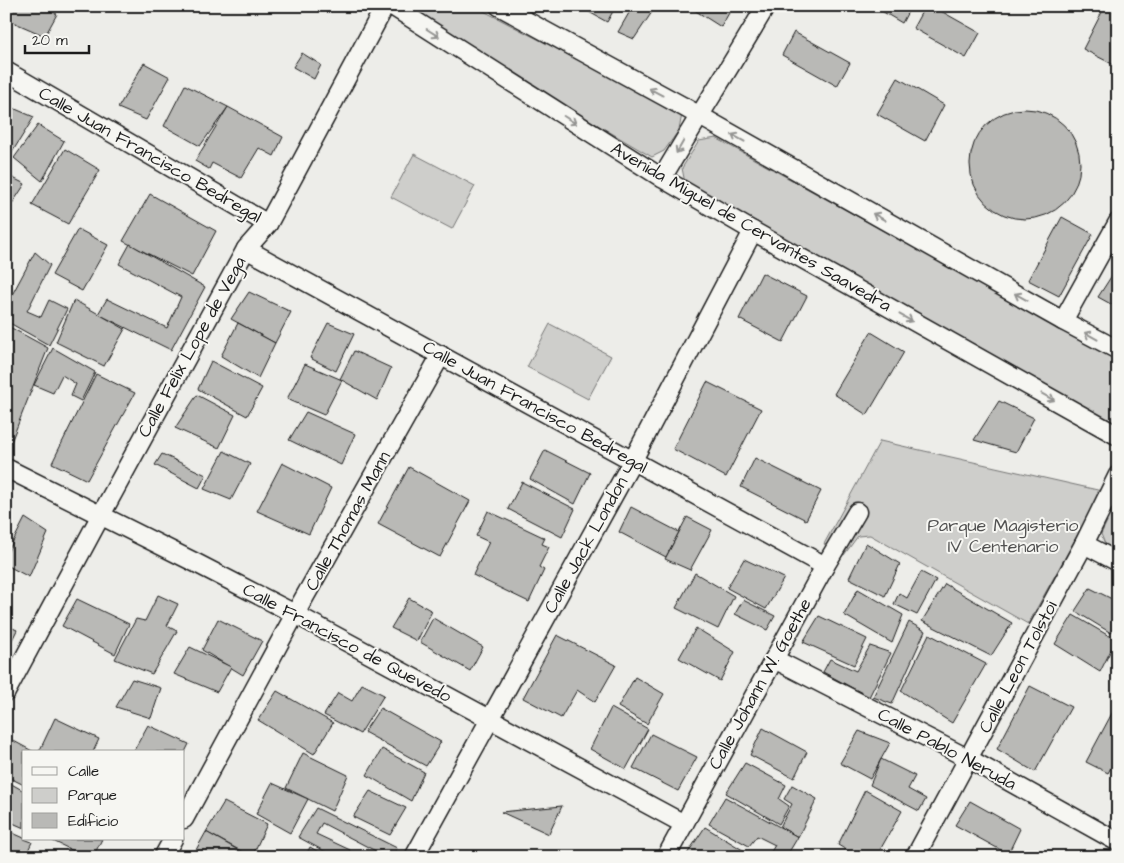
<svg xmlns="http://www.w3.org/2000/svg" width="1124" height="863" font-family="'Architects Daughter',sans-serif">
<rect width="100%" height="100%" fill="#edede9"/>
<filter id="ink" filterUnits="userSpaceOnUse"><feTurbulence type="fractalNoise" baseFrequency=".02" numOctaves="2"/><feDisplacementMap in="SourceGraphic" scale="10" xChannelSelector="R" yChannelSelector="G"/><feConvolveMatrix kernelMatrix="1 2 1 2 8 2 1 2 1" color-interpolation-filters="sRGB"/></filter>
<g filter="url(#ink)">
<!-- green -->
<g fill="#cececb" stroke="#757574">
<path d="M411,6H474L682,114L679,130L664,151L652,157L452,39Z"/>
<path d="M716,138L1118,361V425L685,183L682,168L699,141Z"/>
<path d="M414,154L475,186L452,229L391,197Z"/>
<path d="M550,324L611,356L588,399L527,367Z"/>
<path d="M880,441L1102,491L1028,624L870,535L858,536L844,555L824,544Z"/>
<path d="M1118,499V551L1105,544L1101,534Z"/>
</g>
<!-- building -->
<g fill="#b9b9b6" stroke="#1c1c1c">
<path d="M13,6H43L57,14L45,36L6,19Z"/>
<path d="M578,6H616L607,22Z"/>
<path d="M633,6H656L634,39L618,32Z"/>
<path d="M688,6H733L721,27Z"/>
<path d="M873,6H911L902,23Z"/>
<path d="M925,6H932L980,33L966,58L913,28Z"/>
<path d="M1105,6H1118V67L1083,49Z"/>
<path d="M794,32L850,63L837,86L782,55Z"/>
<path d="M302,53L321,65L314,79L293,67Z"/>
<path d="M144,63L170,77L146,120L118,108Z"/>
<path d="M898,78L944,105L925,141L877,114Z"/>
<path d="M185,85L228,107L200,146L164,126Z"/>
<path d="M6,105L34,117L6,162Z"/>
<path d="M228,107L283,137L274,156L259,148L241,178L212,163L209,169L195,161Z"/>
<circle cx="1025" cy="164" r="55"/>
<path d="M38,125L64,141L42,181L14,158Z"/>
<path d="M65,149L100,170L68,224L32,205Z"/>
<path d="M7,175L25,184L6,213V177Z"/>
<path d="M150,194L216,231L192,276L123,241Z"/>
<path d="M1062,217L1093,234L1059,296L1028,280Z"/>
<path d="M6,229L11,232L6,241Z"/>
<path d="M78,229L108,245L82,291L52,275Z"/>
<path d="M130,244L205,287L171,350L98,314L107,299L167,328L181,297L119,264Z"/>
<path d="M35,252L50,265L27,311L41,317L49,300L67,309L49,345L6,321V306Z"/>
<path d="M1118,266V308L1098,297Z"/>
<path d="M762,273L807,296L783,342L739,319Z"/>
<path d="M249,292L291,312L275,343L231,319Z"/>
<path d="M74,300L125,329L104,366L56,342Z"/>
<path d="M238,323L275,343L258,378L221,356Z"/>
<path d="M328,323L354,334L336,371L310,358Z"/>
<path d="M6,325L48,348L11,442L6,439Z"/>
<path d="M871,332L904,352L867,415L834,394Z"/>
<path d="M53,348L95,372L81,401L71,396L76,384L62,375L53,393L34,385Z"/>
<path d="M354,351L391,368L377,400L340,379Z"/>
<path d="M211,361L262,388L247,416L198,389Z"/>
<path d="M305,364L342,380L324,415L287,399Z"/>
<path d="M96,374L135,393L87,480L52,463Z"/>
<path d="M707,382L761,409L726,477L673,449Z"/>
<path d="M197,395L235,415L219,448L175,428Z"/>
<path d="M999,401L1034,418L1016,452L974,440Z"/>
<path d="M306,412L355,434L341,465L289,440Z"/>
<path d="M545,450L590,473L575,504L530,479Z"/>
<path d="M224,451L250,464L231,500L204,489Z"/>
<path d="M162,454L206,475L199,488L155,465Z"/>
<path d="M755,458L821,491L806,520L741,487Z"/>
<path d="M282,463L331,488L309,534L257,511Z"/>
<path d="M409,467L470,501L440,557L378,524Z"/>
<path d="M522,482L575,509L562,537L508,509Z"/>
<path d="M631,507L679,532L666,557L619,532Z"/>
<path d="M488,511L545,538L542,544L549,547L539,567L544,570L529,602L473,575L489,542L476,536Z"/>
<path d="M687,517L712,530L690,570L665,559Z"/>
<path d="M25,518L48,533L29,577L6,565V555Z"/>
<path d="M866,543L900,564L885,596L849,578Z"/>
<path d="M744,559L784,578L766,609L727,588Z"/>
<path d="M921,572L936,580L917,615L894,604L899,593L907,598Z"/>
<path d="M695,573L734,596L718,629L676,608Z"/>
<path d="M945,584L1012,623L991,656L922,621Z"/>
<path d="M1090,588L1118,602V621L1111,633L1075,611Z"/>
<path d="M858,589L903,615L892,643L844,615Z"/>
<path d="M158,595L178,604L167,626L177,631L152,674L115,659L136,619L145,621Z"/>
<path d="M409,598L432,611L417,641L391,628Z"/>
<path d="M77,599L129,624L115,654L62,626Z"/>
<path d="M743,600L775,616L767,630L735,614Z"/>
<path d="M1073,615L1116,640L1100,672L1055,644Z"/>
<path d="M819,616L867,639L854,665L803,642Z"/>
<path d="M433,618L483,647L470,671L420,642Z"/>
<path d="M218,619L262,641L243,675L202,650Z"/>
<path d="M909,622L925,631L892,704L873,697Z"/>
<path d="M6,625L17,630L7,650H6Z"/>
<path d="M696,628L735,652L720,681L679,658Z"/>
<path d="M929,634L986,664L952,723L901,691Z"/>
<path d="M557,635L616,665L595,702L577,690L561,718L523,698Z"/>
<path d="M870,646L891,653L869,697L823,672L830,659L856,671Z"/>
<path d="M190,647L231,667L217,692L174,674Z"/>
<path d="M635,677L664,694L647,724L618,707Z"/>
<path d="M132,679L161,688L151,718L116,707Z"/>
<path d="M362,684L384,695L360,734L324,715L338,693L352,701Z"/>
<path d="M1030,686L1071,707L1035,772L997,749Z"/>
<path d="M277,691L333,723L314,754L258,720Z"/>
<path d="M1118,702V755L1108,773L1086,762Z"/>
<path d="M380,708L441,742L426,766L364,732Z"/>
<path d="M611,708L648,729L626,769L590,749Z"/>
<path d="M55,718L99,739L93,752H39Z"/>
<path d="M148,725L189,744L184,754V752H133Z"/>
<path d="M763,728L807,752L794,778L750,755Z"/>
<path d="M859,731L890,743L870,779L840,763Z"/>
<path d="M651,734L697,757L678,791L633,768Z"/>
<path d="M10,739L34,752H24V785L6,776V745Z"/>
<path d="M382,749L424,772L411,801L367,775Z"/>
<path d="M303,753L348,775L332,811L286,788Z"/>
<path d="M881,759L915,776L908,789L926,799L919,811L870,785Z"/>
<path d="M745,763L786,785L779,799L789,806L779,824L726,793Z"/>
<path d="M6,781L24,791V828L6,820Z"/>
<path d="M272,783L308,799L290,833L256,814Z"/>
<path d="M792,785L817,799L798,837L780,827L792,804L784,799Z"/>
<path d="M865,790L902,811L876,857H858L838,845Z"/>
<path d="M370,791L406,808L390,835L353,817Z"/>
<path d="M725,797L798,837L786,857H768L775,845L757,836L749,846L709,824Z"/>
<path d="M970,801L1020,829L1008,854L955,825Z"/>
<path d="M224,802L267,824L252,857L206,832Z"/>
<path d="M562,806L549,834L501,812Z"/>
<path d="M316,808L397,848L393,857H387L322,823L316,834L350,850L347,857H335L298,837Z"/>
<path d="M705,827L746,852L742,857H685Z"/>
<path d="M6,830L24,838V839L32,842L25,857H6Z"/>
<path d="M206,832L238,850L234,857H192Z"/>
<path d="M53,839H102L93,857H86L53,841Z"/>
<path d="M310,847L327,857H305Z"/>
</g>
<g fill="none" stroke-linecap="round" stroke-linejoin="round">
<defs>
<g id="street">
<path d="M392,6L662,178L753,231L1118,436"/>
<path d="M499,6L684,107L1063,321L1118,350"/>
<path d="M6,71L268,224"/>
<path d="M662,178C696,120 732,64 766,6"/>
<path d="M246,249L825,566"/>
<path d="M1063,321L1118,222"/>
<path d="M6,468L196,563L295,614L684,824"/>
<path d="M1084,544L1118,562"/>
<path d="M774,659L969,759L1118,842"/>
<path d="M6,692L101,515L246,249L268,224L385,6"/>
<path d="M184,819L295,614L441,355"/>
<path d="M163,857L173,839"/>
<path d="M414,857L633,460L753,231"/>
<path d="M666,857L825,566L857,512"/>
<path d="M915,857L1084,544L1118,475"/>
</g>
</defs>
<!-- street casing -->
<use href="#street" stroke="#1c1c1c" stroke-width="21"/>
<!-- street -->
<use href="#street" stroke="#f6f6f2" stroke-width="18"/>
</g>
<!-- one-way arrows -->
<defs><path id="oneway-shaft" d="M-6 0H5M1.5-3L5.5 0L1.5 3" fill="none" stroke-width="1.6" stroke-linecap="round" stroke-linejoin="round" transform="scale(1.25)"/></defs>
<g stroke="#949492">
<use href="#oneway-shaft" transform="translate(433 33) rotate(32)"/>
<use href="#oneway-shaft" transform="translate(656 92) rotate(-152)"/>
<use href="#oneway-shaft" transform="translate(570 120) rotate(32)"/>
<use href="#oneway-shaft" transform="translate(738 138) rotate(-151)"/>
<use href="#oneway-shaft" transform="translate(680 147) rotate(120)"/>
<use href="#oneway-shaft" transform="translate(879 217) rotate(-151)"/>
<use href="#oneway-shaft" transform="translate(1021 297) rotate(-151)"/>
<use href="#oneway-shaft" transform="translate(906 318) rotate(29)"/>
<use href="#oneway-shaft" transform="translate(1091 336) rotate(-151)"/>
<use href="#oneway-shaft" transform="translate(1048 397) rotate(29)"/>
</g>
</g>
<g text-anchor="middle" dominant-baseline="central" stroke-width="4" stroke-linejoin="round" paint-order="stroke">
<!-- street labels -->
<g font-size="18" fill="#1c1c1c" stroke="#f6f6f2">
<text transform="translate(150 155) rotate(30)">Calle Juan Francisco Bedregal</text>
<text transform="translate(751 227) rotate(30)">Avenida Miguel de Cervantes Saavedra</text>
<text transform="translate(192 347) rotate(-61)">Calle Felix Lope de Vega</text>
<text transform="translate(535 407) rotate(29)">Calle Juan Francisco Bedregal</text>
<text transform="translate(348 521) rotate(-61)">Calle Thomas Mann</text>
<text transform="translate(586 545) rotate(-61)">Calle Jack London</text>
<text transform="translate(347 643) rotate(28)">Calle Francisco de Quevedo</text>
<text transform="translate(1018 667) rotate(-62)">Calle Leon Tolstoi</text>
<text transform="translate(760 684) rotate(-61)">Calle Johann W. Goethe</text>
<text transform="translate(947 749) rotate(28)">Calle Pablo Neruda</text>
</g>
<!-- park labels -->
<g font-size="18" fill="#515151" stroke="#f6f6f2">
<text x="1003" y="525">Parque Magisterio<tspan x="1003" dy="21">IV Centenario</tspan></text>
</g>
</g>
<!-- margin -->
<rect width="1124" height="863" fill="none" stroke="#f6f6f2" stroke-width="25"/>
<rect x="12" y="12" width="1099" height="838" fill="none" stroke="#1c1c1c" stroke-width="2" filter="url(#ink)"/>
<!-- legend -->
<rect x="22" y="750" width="162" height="90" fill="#f6f6f2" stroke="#9f9f9c"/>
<rect x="32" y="767" width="25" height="8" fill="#f6f6f2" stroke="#9f9f9c"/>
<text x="68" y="776" font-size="15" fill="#1c1c1c">Calle</text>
<rect x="32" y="788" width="25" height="15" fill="#cececb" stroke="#9f9f9c"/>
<text x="68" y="800" font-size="15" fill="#1c1c1c">Parque</text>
<rect x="32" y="813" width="25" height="15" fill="#b9b9b6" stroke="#9f9f9c"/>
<text x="68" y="826" font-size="15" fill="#1c1c1c">Edificio</text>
<!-- scale -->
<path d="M25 45v8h64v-8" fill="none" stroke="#1c1c1c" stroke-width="2.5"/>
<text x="32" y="45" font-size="15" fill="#1c1c1c" stroke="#f6f6f2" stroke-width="4" paint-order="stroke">20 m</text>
</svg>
